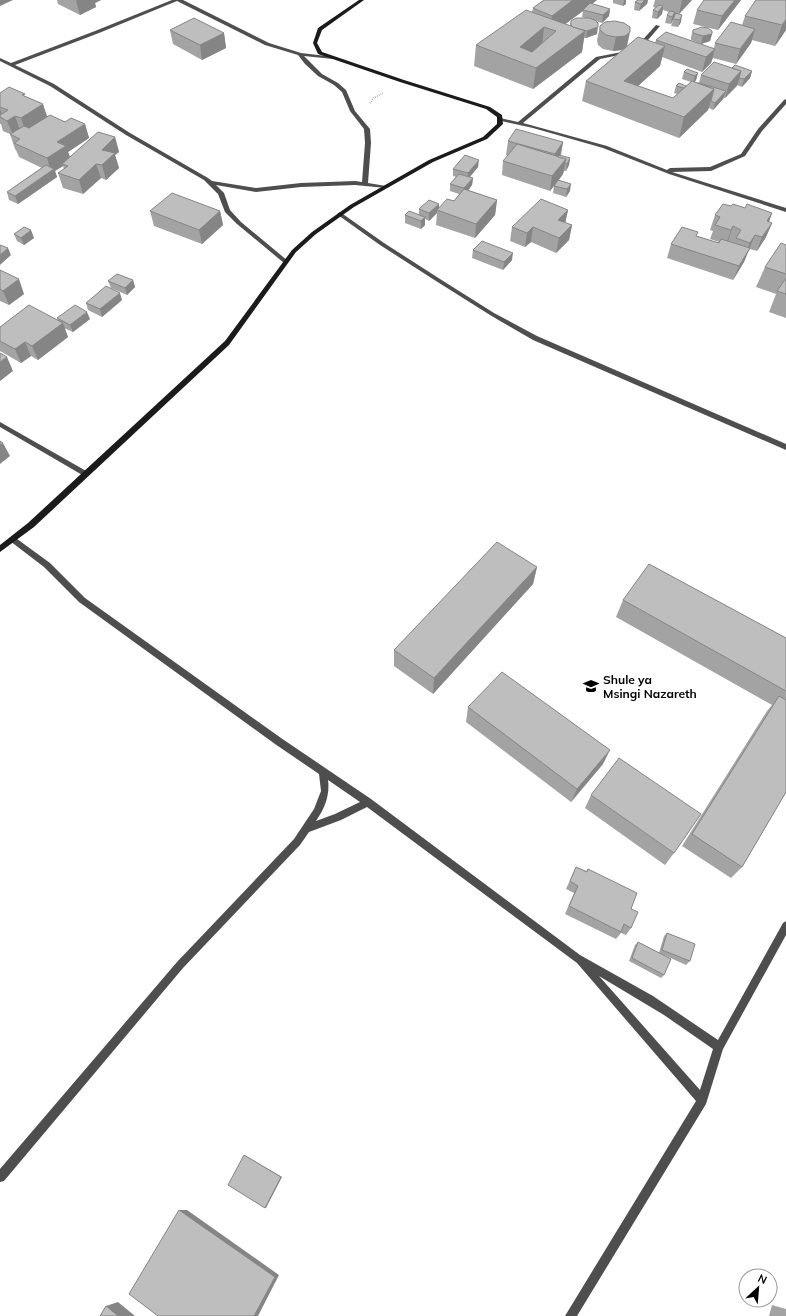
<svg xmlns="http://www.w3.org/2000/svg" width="786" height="1316" font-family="Mulish,sans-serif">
<rect width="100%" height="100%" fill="#fff"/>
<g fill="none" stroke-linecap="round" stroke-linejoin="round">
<!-- path -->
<path stroke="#707070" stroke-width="1.5" stroke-dasharray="0.5 1.5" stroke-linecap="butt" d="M370,103L374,98L383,93"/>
<!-- street -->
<g fill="#4e4e4e" fill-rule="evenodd">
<path d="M172,0H183L269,43L301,53L335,57V59H333L304,56L322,74L338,83L346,90L355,111L370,129L371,143L368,183L386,186V188L355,185L301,187L256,192L216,185L224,193L230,210L241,222L288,261V263H284L237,224L225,212L218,194L204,180L126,135L50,86L0,61V58L11,63L95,31ZM177,1L265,45L298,55L305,64L318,76L334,85L342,92L350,111L364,129L365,143L362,182L355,181L301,183L256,188L212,181L208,178L130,133L54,84L15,65L99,33Z"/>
<path d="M656,25L660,26L642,47H638V45Z"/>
<path d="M627,51L629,52V53L600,59L523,123L607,146L667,170L670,168L710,167L741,154L758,129L784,100L786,99V104L762,131L745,156L711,171L672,172L786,208V212L669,174L603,148L533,128L497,120L500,118L518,122L596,57Z"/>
<path d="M340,212L384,243L440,279L494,313L537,336L786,444V450L533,340L490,315L436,281L380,245L338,215L337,214Z"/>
<path d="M0,422L88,472L90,474L88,476H84L0,427Z"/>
<path d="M13,536L50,563L85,598L281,738L371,799L580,955L653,996L718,1040L783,923L786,921V935L723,1049L706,1104L577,1316H565L696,1101L577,963L367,807L341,820L309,832L300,845L183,968L4,1181L0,1182V1169L177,962L294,839L314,809L321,791L319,774L275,744L79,602L44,567L10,541L9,539ZM328,780L360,802L335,814L316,821C325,808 330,795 328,780ZM599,976L664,1015L713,1049L700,1090Z"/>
</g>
<!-- secondary -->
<path fill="#1b1b1b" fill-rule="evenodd" d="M359,0H364L322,30L317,43L322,52L404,80L490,107L502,115L503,124L487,139L433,162L354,207L316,234L296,252L229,345L34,527L0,552V545L28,523L225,341L292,250L312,232L350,205L429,160L483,137L497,124V117L486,109L400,82L318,54L313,43L318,28Z"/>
</g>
<!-- wall -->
<g fill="#a3a3a3" fill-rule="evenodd">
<path d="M57,0H101L95,3L96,7L80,15L58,4Z"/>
<path d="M544,0H597L592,4L610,9L609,16L602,23L596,21L597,34L586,38H584L582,52L533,89L474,66L476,45L532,12L533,8ZM583,11L582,17L586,18L571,21L570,26L565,24Z"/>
<path d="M613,0H626V4L623,6L613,3Z"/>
<path d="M638,0H648L647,4L639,11L634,10L635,2Z"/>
<path d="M655,0H692L679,14L681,22L678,27L671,26L673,21L671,24L665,23L667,15L669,12L663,10L662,14L657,19L652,18L653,10L656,8L653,7Z"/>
<path d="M704,0H741L718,30L693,24L697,10Z"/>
<path d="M756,0L786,30L775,46L752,40L751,43L736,64L713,58L711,63L702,72L662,57L660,66L638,86L673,98L677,94L674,93L676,86H686L691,82L682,79L684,72L698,73L696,80L695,82L698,83H699L701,75L732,68L752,71L750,78L742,87L737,85L725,98H724L713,110L709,108L708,110L679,138L582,101L586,81L626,47L622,50L613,51L603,49L598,45L597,40L600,26L605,22L627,46L655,43L656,40L714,48L715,43L742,25L745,16Z"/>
<path d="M170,30L224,33L226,48L202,60L173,44Z"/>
<path d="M693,30L712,34L710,41L701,44L691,40V37Z"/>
<path d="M0,93L26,97L47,117L65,122L85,124L89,138L68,152L70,157L115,137L119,152L115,155L119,168L106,180L101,178L83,194L63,188L58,173L64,169L63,166L55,171L57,177L18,204L9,200L7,192L42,168L19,157L16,150L15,149L10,134L3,131L1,124H0Z"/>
<path d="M508,141L563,142L561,156L570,158L569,165L566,171H564L563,174L559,180L570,191L566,197L553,193L554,186L557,182L550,191L502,175L503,161L508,156L506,155Z"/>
<path d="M478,167L470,177L473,178L472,185L468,190L497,200L495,215L475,238L436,225L437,213L429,221L425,219V225L421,229L405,223V215H419V209L439,204V208L454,201L459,194L450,191V184L456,177L453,176V169Z"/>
<path d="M731,206L745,208L772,213L769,222L772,223L766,237L757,251L750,249L748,252L744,262L733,280L667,258L671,244L697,236L719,243V242L710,239L713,231L710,230L715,215Z"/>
<path d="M568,210L565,223L572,225L569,240L556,253L531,242L525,247L510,241L512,227Z"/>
<path d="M150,211H220L223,225L202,244L154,226Z"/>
<path d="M14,234L34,238L24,245L17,241Z"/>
<path d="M786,245V318L769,312L776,294L756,287L765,267Z"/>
<path d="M473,250L512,260L503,270L472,258Z"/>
<path d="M0,270L24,294L9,305L0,301Z"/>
<path d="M133,280L135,287L127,295L111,288L108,281Z"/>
<path d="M122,300L102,317L88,310L86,303Z"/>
<path d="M57,318L90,319L73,332L64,328L68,337L38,360L31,356L21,363L0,351V327L58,321Z"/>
<path d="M537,567L533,584L433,694L394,666V650Z"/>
<path d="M623,600L786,638V792L742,867L731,878L682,846L767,711L772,705L616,617Z"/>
<path d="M468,707L603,764L571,802L466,722Z"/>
<path d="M591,795L674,853L665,865L585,808Z"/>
<path d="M576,867L586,871L588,869L631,909V928L626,935L621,933L616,939L565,914L574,893L566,889Z"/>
<path d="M667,933L690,961L686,965L664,955V975L661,978L629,961L635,945L638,942L659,953L664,936Z"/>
<path d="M772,1305L786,1309V1316H769Z"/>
</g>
<!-- shaded-wall -->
<g fill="#858585">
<path d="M0,0H13L0,6Z"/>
<path d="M77,0H101L95,3L96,7L80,15L76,1Z"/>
<path d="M573,0H597L584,10H583V11L556,31L550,29L552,16Z"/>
<path d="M624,0H626V4L623,6Z"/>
<path d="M645,0H648L647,4L639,11L641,4Z"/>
<path d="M682,0H692L679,14Z"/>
<path d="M735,0H741L718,30L722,16Z"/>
<path d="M663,6L662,14L657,19L658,12Z"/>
<path d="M610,9L609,16L602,23L603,15Z"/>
<path d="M675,12L674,19H673L671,24L672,17Z"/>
<path d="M682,15L681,22L678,27L680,20Z"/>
<path d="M786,19V30L775,46L782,25Z"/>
<path d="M544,27L542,48L523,64L520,47Z"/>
<path d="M598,27L597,34L586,38L587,31Z"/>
<path d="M755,29L751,43L736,64L740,49Z"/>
<path d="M585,31L582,52L533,89L536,68Z"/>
<path d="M630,32L627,46L622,50L613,51L616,37Z"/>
<path d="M224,33L226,48L202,60L200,45Z"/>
<path d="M712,34L710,41L701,44L703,36Z"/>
<path d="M665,46L660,66L627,96L624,81Z"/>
<path d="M715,49L711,63L702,72L706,57Z"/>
<path d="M741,71L737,86L725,98L729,84Z"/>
<path d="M752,71L750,78L742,87L744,79Z"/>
<path d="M698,73L696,80L693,83L695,76Z"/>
<path d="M714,89L708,110L679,138L684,117Z"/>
<path d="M726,91L723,99L713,110L715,103Z"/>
<path d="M43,104L48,119L26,133L21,118Z"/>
<path d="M0,109L4,119L0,117Z"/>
<path d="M15,116L20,130L13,135L7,121Z"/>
<path d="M85,124L89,138L68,152L71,160L62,164L63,166L55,171L57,177L18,204L15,196L51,171L47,158L57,142Z"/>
<path d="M115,137L119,152L115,155L119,168L106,180L102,165V150Z"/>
<path d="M563,142L560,156L553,168L555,154Z"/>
<path d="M570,158L569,165L566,171L567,164Z"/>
<path d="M566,159L563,174L550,191L552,176Z"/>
<path d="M479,160L478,167L467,180L468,173Z"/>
<path d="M96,164L101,178L83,194L79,180Z"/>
<path d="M473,178L472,185L464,196V188Z"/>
<path d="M571,184L570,191L566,197L567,189Z"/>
<path d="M497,200L495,215L475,238L476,224Z"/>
<path d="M439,204V211L437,210V213L429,221V213Z"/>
<path d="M568,210L565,224L558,220Z"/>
<path d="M220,211L223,225L202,244L199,230Z"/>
<path d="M772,213L767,227V221Z"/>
<path d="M425,217V225L421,229V221Z"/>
<path d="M772,223L766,237L757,251L762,237Z"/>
<path d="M572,225L569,240L556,253L559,238Z"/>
<path d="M733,226L728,241L726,244L731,230Z"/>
<path d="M533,227L531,242L525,247L527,233Z"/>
<path d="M31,230L34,238L24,245L21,238Z"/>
<path d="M755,235L744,262L733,280L739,266L745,255L750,243Z"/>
<path d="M8,248L11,255L0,265V255Z"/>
<path d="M513,253L512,260L503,270L504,262Z"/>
<path d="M19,279L24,294L9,305L3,291Z"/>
<path d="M133,280L135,287L127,295L125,288Z"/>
<path d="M120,293L122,300L102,317L100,309Z"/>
<path d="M87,312L90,319L73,332L70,325Z"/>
<path d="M63,323L68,337L38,360L32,346Z"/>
<path d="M25,342L31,356L21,363L15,349Z"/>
<path d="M7,357L13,371L0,381V362Z"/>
<path d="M3,443L10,456L0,464V445Z"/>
<path d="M537,567L533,584L433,694L434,678Z"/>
<path d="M610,750L603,764L571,802L577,789Z"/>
<path d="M244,1155L282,1177L266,1208H265Z"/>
<path d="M179,1210H187L279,1275L258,1316H254Z"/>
<path d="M118,1302L135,1316H118L106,1306Z"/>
</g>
<!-- building -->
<g fill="#bebebe" stroke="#858585" fill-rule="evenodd">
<path d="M544,0H573L552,16L533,8Z"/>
<path d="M638,0H645L641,4L635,2Z"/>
<path d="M704,0H735L722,16L697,10Z"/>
<path d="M756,0H786V19L782,25L745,16Z"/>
<path d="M590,3L610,9L603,15L583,10Z"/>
<path d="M659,5L663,6L658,12L653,10Z"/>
<path d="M526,10L585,31L536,68L476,45ZM544,27L556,31L532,52L520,47Z"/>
<path d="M670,11L675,12L672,17L667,15Z"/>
<path d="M676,13L682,15L680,20L673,19Z"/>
<path d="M194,18L224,33L200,45L170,30Z"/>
<path d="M576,18H589L595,20L598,23V27L587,31L573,27L571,25V21Z"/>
<path d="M615,21L624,23L630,27V32L625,36L616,37L606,35L600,30V26L605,22Z"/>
<path d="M731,22L755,29L740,49L715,43Z"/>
<path d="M702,27L708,28L712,31V34L703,36L693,33V30Z"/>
<path d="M666,32L715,49L706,57L656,40Z"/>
<path d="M638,37L665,46L624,81L673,98L692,81L714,89L684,117L586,81Z"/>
<path d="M714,62L741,71L729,84L701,75Z"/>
<path d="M735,65L752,71L744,79L739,78L741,71L732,68Z"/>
<path d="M687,69L698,73L695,76L684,72Z"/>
<path d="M679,83L686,86L684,88L676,86Z"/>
<path d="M698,83H699L726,91L715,103L711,101L714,89Z"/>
<path d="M9,87L25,94L22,95L43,104L21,118L15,116L7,121L0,117V115L8,110L0,107V93Z"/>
<path d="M50,115L65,122L71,118L85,124L57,142L66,146L47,158L14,143L20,139L10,134L24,126L29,128Z"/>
<path d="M516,129L563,142L555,154L508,141Z"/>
<path d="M98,132L115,137L102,150L115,153L102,165L96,164L79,180L58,173L68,166L62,164Z"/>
<path d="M517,144L566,159L552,176L503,161Z"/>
<path d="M465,155L479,160L468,173L453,169Z"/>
<path d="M559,155L570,158L567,164L565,163L566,159L558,157Z"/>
<path d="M46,165L54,169L15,196L7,192Z"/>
<path d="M459,174L473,178L464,188L450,184Z"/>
<path d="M558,180L571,184L567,189L554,186Z"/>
<path d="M464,189L497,200L476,224L437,210L447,199L454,201Z"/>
<path d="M172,193L220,211L199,230L150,211Z"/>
<path d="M541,199L568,210L558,220L572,225L559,238L533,227L527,233L512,227Z"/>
<path d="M429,200L439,204L429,213L419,209Z"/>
<path d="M723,204L731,206L733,204L745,208L747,204L772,213L767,221L772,223L762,237L755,235L750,243L736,238L741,230L733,226L731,230L715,225L720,217L715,215Z"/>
<path d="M409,211L425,217L421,221L405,215Z"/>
<path d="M24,227L31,230L21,238L14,234Z"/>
<path d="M682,227L698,232L696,236L719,243L721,239L750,248L739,266L671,244Z"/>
<path d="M482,241L513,253L504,262L473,250Z"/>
<path d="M781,243L786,245V274L765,267Z"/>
<path d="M0,245L8,248L0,255Z"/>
<path d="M0,270L19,279L3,291L0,289Z"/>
<path d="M117,274L133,280L125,288L108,281Z"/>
<path d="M786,278V294L777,291Z"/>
<path d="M106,286L120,293L100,309L86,303Z"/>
<path d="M29,305L63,323L32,346L25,342L15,349L0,341V327Z"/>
<path d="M75,305L87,312L70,325L57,318Z"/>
<path d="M0,353L7,357L0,362Z"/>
<path d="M0,441L3,443L0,445Z"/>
<path d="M497,542L537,567L434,678L394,650Z"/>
<path d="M649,564L786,638V691L623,600Z"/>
<path d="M502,672L610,750L577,789L468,707Z"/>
<path d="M779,696L786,700V792L742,867L692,834Z"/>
<path d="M619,758L701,814L674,853L591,795Z"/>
<path d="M576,867L587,872L588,869L637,893L631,909L638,912L631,928L624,924L621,932L569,906L578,886L570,881Z"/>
<path d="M667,933L695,944L690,961L662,950Z"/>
<path d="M638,942L671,959L664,975L632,958Z"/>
<path d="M244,1155L281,1177L265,1208L228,1185Z"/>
<path d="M179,1210L275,1277L254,1316H158L129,1294Z"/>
<path d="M106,1306L118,1316H100Z"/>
</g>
<!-- icons -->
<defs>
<symbol id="school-bare" viewBox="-9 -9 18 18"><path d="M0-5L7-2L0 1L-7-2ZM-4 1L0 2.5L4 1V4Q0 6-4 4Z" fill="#000" stroke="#fff" stroke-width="2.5" paint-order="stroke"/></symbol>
</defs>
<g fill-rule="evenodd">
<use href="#school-bare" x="580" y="675" width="22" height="22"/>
</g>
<g text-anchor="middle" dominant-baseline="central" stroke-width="3" stroke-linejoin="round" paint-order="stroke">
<!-- poi labels -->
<g font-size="12" font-weight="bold" fill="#000" stroke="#fff" text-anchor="start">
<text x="603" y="679">Shule ya<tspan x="603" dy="14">Msingi Nazareth</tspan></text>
</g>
</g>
<!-- north arrow -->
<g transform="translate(758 1288) rotate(26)"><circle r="19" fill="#ffffff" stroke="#999999"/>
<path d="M0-3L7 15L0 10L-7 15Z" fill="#000000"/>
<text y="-6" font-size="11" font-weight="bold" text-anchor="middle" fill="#000000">N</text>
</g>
</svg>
